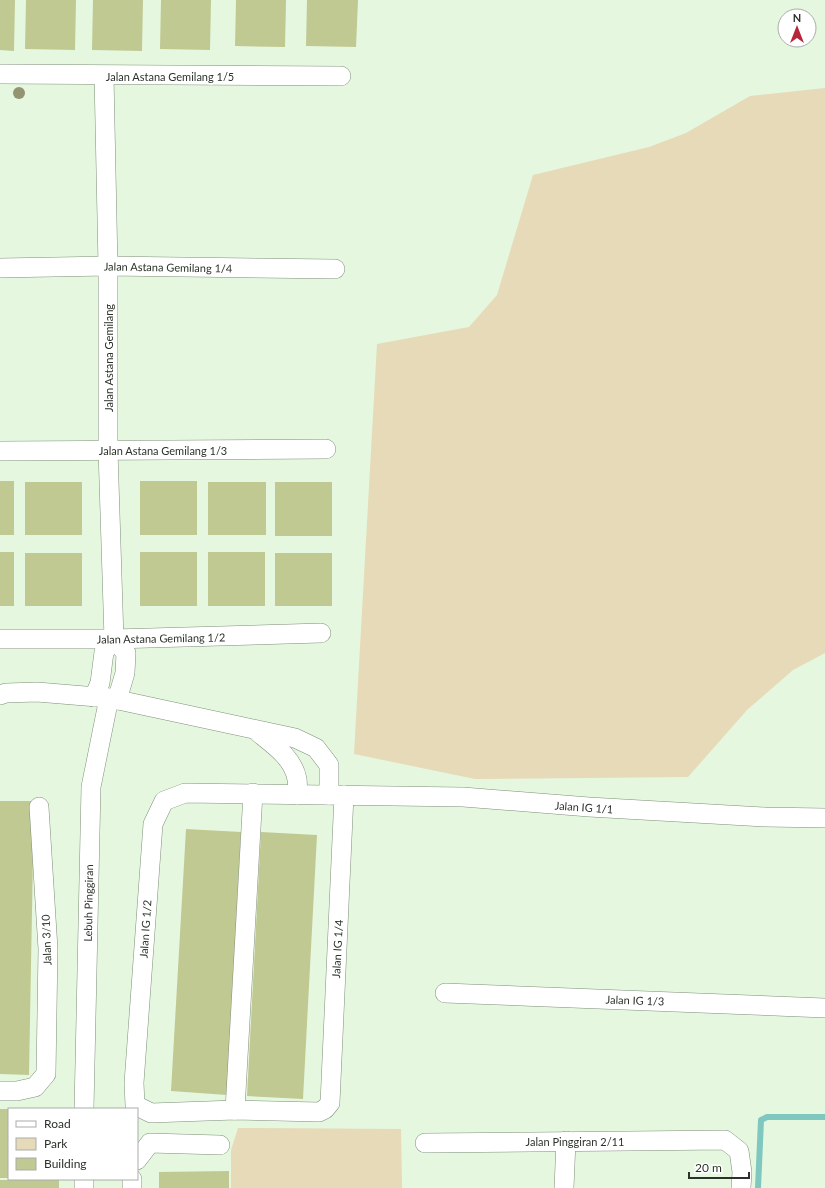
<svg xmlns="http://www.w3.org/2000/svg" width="825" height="1188" font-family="Lato,sans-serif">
<rect width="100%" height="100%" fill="#e5f7df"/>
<!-- green -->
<g fill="#e6dab8">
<path d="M825,88V653L793,670L747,710L688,777L475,779L354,754L377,344L469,327L497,295L533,175L649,147L686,133L750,96Z"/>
<path d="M238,1128L401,1129L402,1188H231V1150Z"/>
</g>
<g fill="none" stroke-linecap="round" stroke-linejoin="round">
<!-- stream -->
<path stroke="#7fc8c0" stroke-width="6" d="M758,1188L761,1120L767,1117H825"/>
</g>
<!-- building -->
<g fill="#c1c992">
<path d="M0,0H15L14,51L0,50Z"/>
<path d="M26,0H76L75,50L25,49Z"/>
<path d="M93,0H143L142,51L92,50Z"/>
<path d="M161,0H211L210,50L160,49Z"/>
<path d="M236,0H286L285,47L235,46Z"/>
<path d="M307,0H358L356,47L306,46Z"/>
<rect x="0" y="481" width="14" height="54"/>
<rect x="140" y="481" width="57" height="54"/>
<rect x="25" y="482" width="57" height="53"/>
<rect x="208" y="482" width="58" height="53"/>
<rect x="275" y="482" width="57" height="54"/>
<rect x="0" y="552" width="14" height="54"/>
<rect x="140" y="552" width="57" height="54"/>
<rect x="208" y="552" width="57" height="54"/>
<rect x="25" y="553" width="57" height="53"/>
<rect x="275" y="553" width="57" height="53"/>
<path d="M0,801H34L29,1075L0,1074Z"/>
<path d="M186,829L241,832L227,1095L171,1091Z"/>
<path d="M261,832L317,835L303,1099L247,1096Z"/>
<rect x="0" y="1109" width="9" height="69"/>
<path d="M229,1171V1188H159V1172Z"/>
<rect x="0" y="1180" width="59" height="8"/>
</g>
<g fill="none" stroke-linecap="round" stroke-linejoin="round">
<defs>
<g id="minor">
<path d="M0,74L341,76"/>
<path d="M104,76L108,266V450L114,639L126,653L125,673L117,700"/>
<path d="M0,268L108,266L335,269"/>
<path d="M0,451L326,449"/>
<path d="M0,639H114L321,633"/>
<path d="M0,695L6,693L37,692L109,698L295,738L316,748L329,765V795"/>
<path d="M94,697L100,683L104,652L114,639"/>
<path d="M259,733C274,745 293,758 297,779C298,784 297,789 297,795"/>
<path d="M344,795L330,1103L325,1109L319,1112L235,1110L151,1113L135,1105L134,1083L153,824L164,801L185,793L463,797L589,807L765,817L825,818"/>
<path d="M445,993L825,1008"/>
<path d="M0,1091H17L35,1087L46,1074L48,949L39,807"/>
<path d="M84,1109L91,787L109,698"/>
<path d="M235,1110L253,793"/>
<path d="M425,1143L725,1140L739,1151L742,1172L741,1188"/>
<path d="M137,1160L150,1143L220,1145"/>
<path d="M84,1179V1188"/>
<path d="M132,1188V1179"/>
<path d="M564,1188L566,1141"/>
</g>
</defs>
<!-- minor casing -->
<use href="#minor" stroke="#7f8f7a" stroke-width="20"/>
<!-- minor -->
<use href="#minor" stroke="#fff" stroke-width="19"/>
</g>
<!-- trees -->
<circle fill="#949472" cx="19" cy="93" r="6"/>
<g text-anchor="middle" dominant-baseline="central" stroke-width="3.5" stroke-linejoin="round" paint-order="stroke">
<!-- street labels -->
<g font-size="11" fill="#2b3229" stroke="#fff">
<text x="170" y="76">Jalan Astana Gemilang 1/5</text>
<text transform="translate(168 267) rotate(1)">Jalan Astana Gemilang 1/4</text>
<text transform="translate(108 358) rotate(-90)">Jalan Astana Gemilang</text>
<text x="163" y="450">Jalan Astana Gemilang 1/3</text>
<text transform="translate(161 638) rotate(-1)">Jalan Astana Gemilang 1/2</text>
<text transform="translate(584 807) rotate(4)">Jalan IG 1/1</text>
<text transform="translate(88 903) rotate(-89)">Lebuh Pinggiran</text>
<text transform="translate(145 929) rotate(-86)">Jalan IG 1/2</text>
<text transform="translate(46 940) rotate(-92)">Jalan 3/10</text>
<text transform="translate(337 949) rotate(-87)">Jalan IG 1/4</text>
<text transform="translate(635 1000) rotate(2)">Jalan IG 1/3</text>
<text x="575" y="1141">Jalan Pinggiran 2/11</text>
</g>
</g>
<!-- legend -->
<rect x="8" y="1108" width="130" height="72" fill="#ffffff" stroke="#aaada9"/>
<rect x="16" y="1121" width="20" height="6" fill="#ffffff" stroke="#aaada9"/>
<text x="44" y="1128" font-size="12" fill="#2b3229">Road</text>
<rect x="16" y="1138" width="20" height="12" fill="#e6dab8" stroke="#aaada9"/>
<text x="44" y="1148" font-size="12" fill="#2b3229">Park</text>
<rect x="16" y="1158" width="20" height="12" fill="#c1c992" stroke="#aaada9"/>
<text x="44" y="1168" font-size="12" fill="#2b3229">Building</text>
<!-- north arrow -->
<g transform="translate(797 28)"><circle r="19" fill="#ffffff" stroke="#aaada9"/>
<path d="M0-3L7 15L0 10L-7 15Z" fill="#b62539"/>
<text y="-6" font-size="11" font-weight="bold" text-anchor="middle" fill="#2b3229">N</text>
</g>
<!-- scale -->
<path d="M689 1172v6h60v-6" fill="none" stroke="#2b3229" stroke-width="2"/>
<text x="695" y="1172" font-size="12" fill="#2b3229" stroke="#ffffff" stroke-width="3" paint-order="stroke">20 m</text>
</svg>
